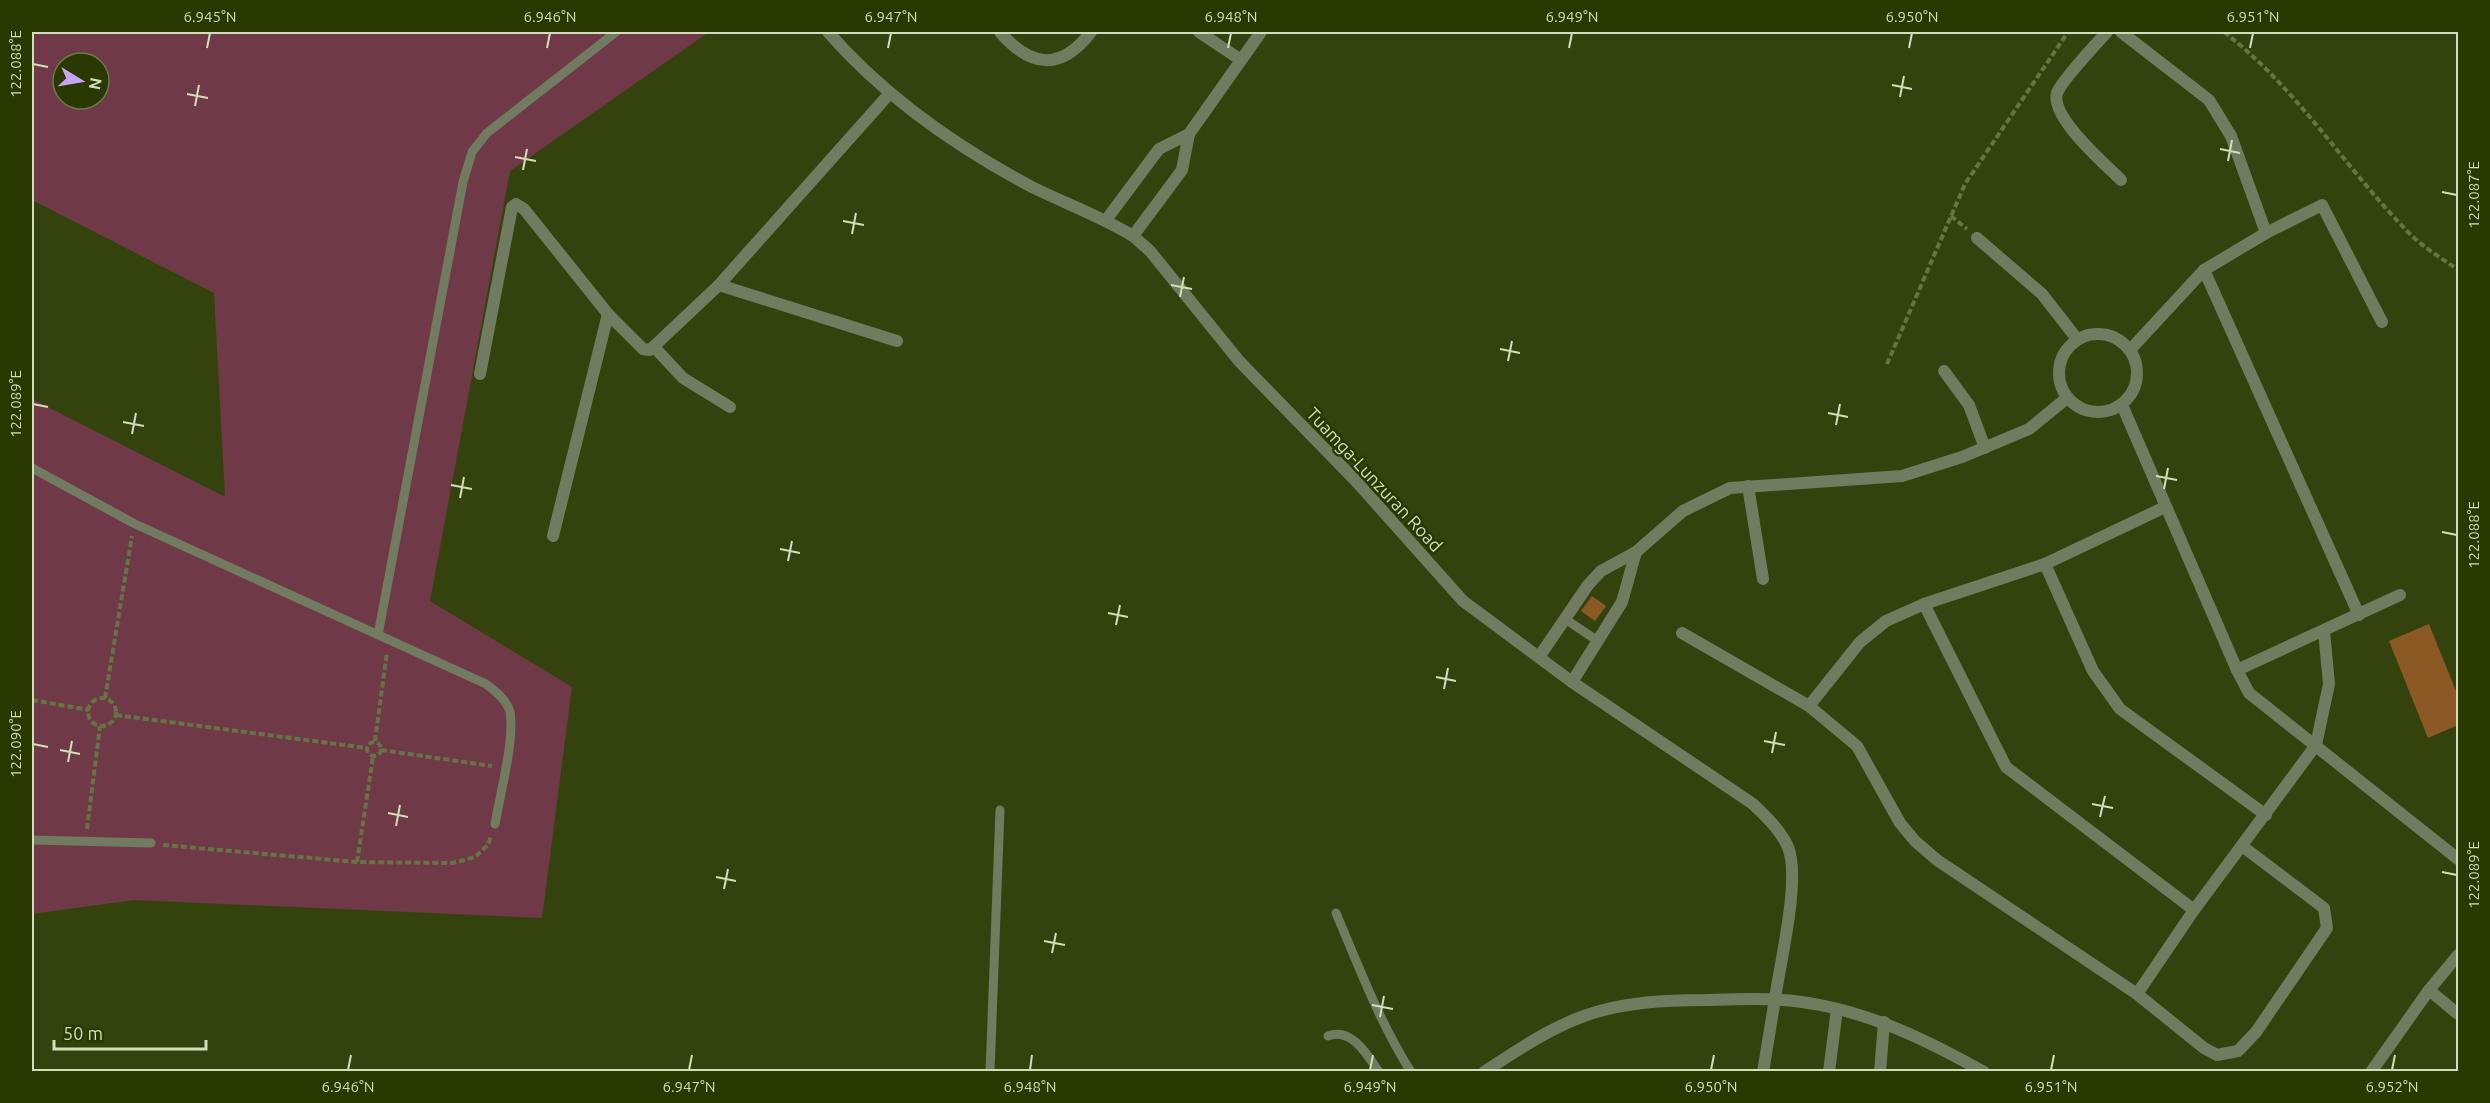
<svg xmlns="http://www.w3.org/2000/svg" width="2490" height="1103" font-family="Ubuntu,sans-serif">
<rect width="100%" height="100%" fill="#34430d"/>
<!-- green -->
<path fill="#703948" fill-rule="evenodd" d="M32,32H709L510,171L430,601L572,687L542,918L134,900L32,914V399L225,497L214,293L32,200ZM63,63H99V99H63Z"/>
<!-- building -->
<g fill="#8c5924">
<path d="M1592,596L1606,606L1595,621L1581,611Z"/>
<path d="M2429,624L2458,696V725L2428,738L2389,641Z"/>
</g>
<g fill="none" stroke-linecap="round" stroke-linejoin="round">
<!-- path -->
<g stroke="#667444" stroke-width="4" stroke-dasharray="6 3" stroke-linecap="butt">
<path d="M2224,32C2297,88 2345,168 2409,233C2423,247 2441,258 2457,269"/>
<path d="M1951,216L1967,229"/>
<path d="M1887,364L1965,184L2068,32"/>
<path d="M105,698L132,536"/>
<circle cx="102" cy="712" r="14"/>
<path d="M32,700L89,710"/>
<path d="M116,715L367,748"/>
<path d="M375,741L387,652"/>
<circle cx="374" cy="749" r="7"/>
<path d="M381,750L492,766"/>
<path d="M87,829L100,726"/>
<path d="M163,845L357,862L453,863L475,857L488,845L491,836"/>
<path d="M357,862L373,757"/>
</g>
<!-- service -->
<g stroke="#717b5f" stroke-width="9">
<path d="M32,468L135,524L486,684C495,691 507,700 510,712C515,738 500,795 495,824"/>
<path d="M1565,619L1598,641"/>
<path d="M378,635L463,182L472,152L487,133L616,32"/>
<path d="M32,840L151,843"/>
<path d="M1336,913C1359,967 1379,1021 1411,1072"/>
<path d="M1328,1036C1351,1027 1367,1054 1379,1072"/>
<path d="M990,1072L1000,810"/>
</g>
<!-- minor -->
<g stroke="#717b5f" stroke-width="12">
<path d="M1000,32C1031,68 1061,71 1091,32"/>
<path d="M1199,32L1241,60"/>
<path d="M2107,32C2096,44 2062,80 2057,93C2050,117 2104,163 2121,180"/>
<path d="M2121,32L2209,100L2231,136L2266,233"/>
<path d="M1189,134L1261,32"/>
<path d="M1106,220L1159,149L1189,134L1182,170L1133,236"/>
<path d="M1977,238L2042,294L2077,339"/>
<path d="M2204,270L2359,615"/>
<path d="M719,285L897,341"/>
<circle cx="2098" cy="373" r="39"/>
<path d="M655,348L683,378L730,407"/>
<path d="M2130,350L2204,270L2266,233L2322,205L2382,322"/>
<path d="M1944,371L1969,405L1985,448"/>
<path d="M480,374L512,207L516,204L524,209L608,314L643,349L650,350L719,285L890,93"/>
<path d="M2122,405L2237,670L2249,693L2458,859"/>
<path d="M1748,486L1763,579"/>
<path d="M553,536L608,314"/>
<path d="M2045,564L2093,671L2120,709L2266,815"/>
<path d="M1924,604L2006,767L2194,910"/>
<path d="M1682,633L1809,706L1857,746L1900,823L1915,841L1937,860L2137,994L2204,1048L2217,1055L2238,1051L2256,1032L2327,928L2324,908L2242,846"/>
<path d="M1539,657L1588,585L1601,571L1636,552L1683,511L1730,488L1902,476L1962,457L2029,429L2067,398"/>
<path d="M2237,670L2400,595"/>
<path d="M1572,682L1622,602L1636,552"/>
<path d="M1809,706L1860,642L1886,621L1924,604L2045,564L2165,507"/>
<path d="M2429,990L2458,1014"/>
<path d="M2137,994L2194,910L2316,745L2329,684L2324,631"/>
<path d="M1763,1072L1775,999"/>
<path d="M1829,1072L1837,1009"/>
<path d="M1880,1072L1884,1022"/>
<path d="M2371,1072L2429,990L2458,955"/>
</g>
<!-- tertiary -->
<g stroke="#717b5f" stroke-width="12">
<path d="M828,32C884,96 955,146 1030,186C1064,203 1100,216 1133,236L1150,251L1239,361L1355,480L1463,601L1572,682L1753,804C1766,817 1780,829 1788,847C1801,879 1780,962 1775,999"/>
<path d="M1484,1072C1516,1051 1548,1029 1584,1016C1623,1002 1665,1000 1706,1000C1744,999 1782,997 1820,1005C1878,1016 1932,1043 1984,1072"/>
</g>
</g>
<!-- ticks -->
<path fill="none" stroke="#d1ddbb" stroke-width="2" d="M207,48L210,33M547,48L550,33M888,48L891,33M1228,48L1231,33M1569,48L1572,33M1909,48L1912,33M2250,48L2253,33M33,64L48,67M1892,85L1912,89M187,94L208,98M1900,97L1904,76M195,106L199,85M2220,149L2240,153M515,157L536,161M2228,161L2232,140M523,170L527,149M2442,192L2457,195M843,221L864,225M852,234L856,213M1171,285L1192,289M1180,297L1184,277M1500,349L1520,353M1508,361L1512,341M33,404L48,407M1828,413L1848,417M123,422L144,426M1836,425L1840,404M132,434L136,413M2156,476L2177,480M451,485L472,489M2164,489L2168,468M460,498L464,477M2442,532L2457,535M780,549L800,553M788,561L792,541M1108,613L1128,617M1116,625L1120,605M1436,677L1456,681M1444,689L1448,668M1764,741L1785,745M33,744L48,747M60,750L80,754M1772,753L1776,732M68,762L72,741M2092,804L2113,808M388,813L408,817M2100,817L2105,796M396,826L400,805M2442,872L2457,875M716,877L736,881M724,889L728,869M1044,941L1065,945M1052,953L1056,933M1372,1005L1393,1009M1380,1017L1384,996M348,1070L351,1055M689,1070L692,1055M1030,1070L1032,1055M1370,1070L1373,1055M1711,1070L1714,1055M2051,1070L2054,1055M2392,1070L2395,1055"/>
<g text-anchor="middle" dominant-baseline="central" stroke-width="5" stroke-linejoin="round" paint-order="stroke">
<!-- street labels -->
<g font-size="18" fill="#d1ddbb" stroke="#2a3801">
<text transform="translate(1375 479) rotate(47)">Tuamga-Lunzuran Road</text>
</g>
</g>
<!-- border -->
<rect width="2490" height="1103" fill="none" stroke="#2a3801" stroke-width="66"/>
<!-- north arrow -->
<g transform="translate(81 81) rotate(101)"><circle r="28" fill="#2a3801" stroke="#6d7a4b" stroke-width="1.5"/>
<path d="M0-4.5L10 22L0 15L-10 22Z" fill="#c6a6f0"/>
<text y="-9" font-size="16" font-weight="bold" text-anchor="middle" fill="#d1ddbb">N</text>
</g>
<!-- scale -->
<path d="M54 1040v9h152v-9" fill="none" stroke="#d1ddbb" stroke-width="3"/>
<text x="63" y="1040" font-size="18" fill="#d1ddbb" stroke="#2a3801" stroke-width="4.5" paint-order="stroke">50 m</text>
<rect x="33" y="33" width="2424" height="1037" fill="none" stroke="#d1ddbb" stroke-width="2"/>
<g font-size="15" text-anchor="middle" fill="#d1ddbb">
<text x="210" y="22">6.945°N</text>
<text x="550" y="22">6.946°N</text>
<text x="891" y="22">6.947°N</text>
<text x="1231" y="22">6.948°N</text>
<text x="1572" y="22">6.949°N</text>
<text x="1912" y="22">6.950°N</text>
<text x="2253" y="22">6.951°N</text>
<text transform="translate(16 64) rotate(-90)" y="5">122.088°E</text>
<text transform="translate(2474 195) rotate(-90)" y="5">122.087°E</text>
<text transform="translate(16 404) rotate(-90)" y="5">122.089°E</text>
<text transform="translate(2474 535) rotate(-90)" y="5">122.088°E</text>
<text transform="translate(16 744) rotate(-90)" y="5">122.090°E</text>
<text transform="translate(2474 875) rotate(-90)" y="5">122.089°E</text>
<text x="348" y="1092">6.946°N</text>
<text x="689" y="1092">6.947°N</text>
<text x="1030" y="1092">6.948°N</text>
<text x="1370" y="1092">6.949°N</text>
<text x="1711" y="1092">6.950°N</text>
<text x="2051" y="1092">6.951°N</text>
<text x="2392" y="1092">6.952°N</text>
</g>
</svg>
